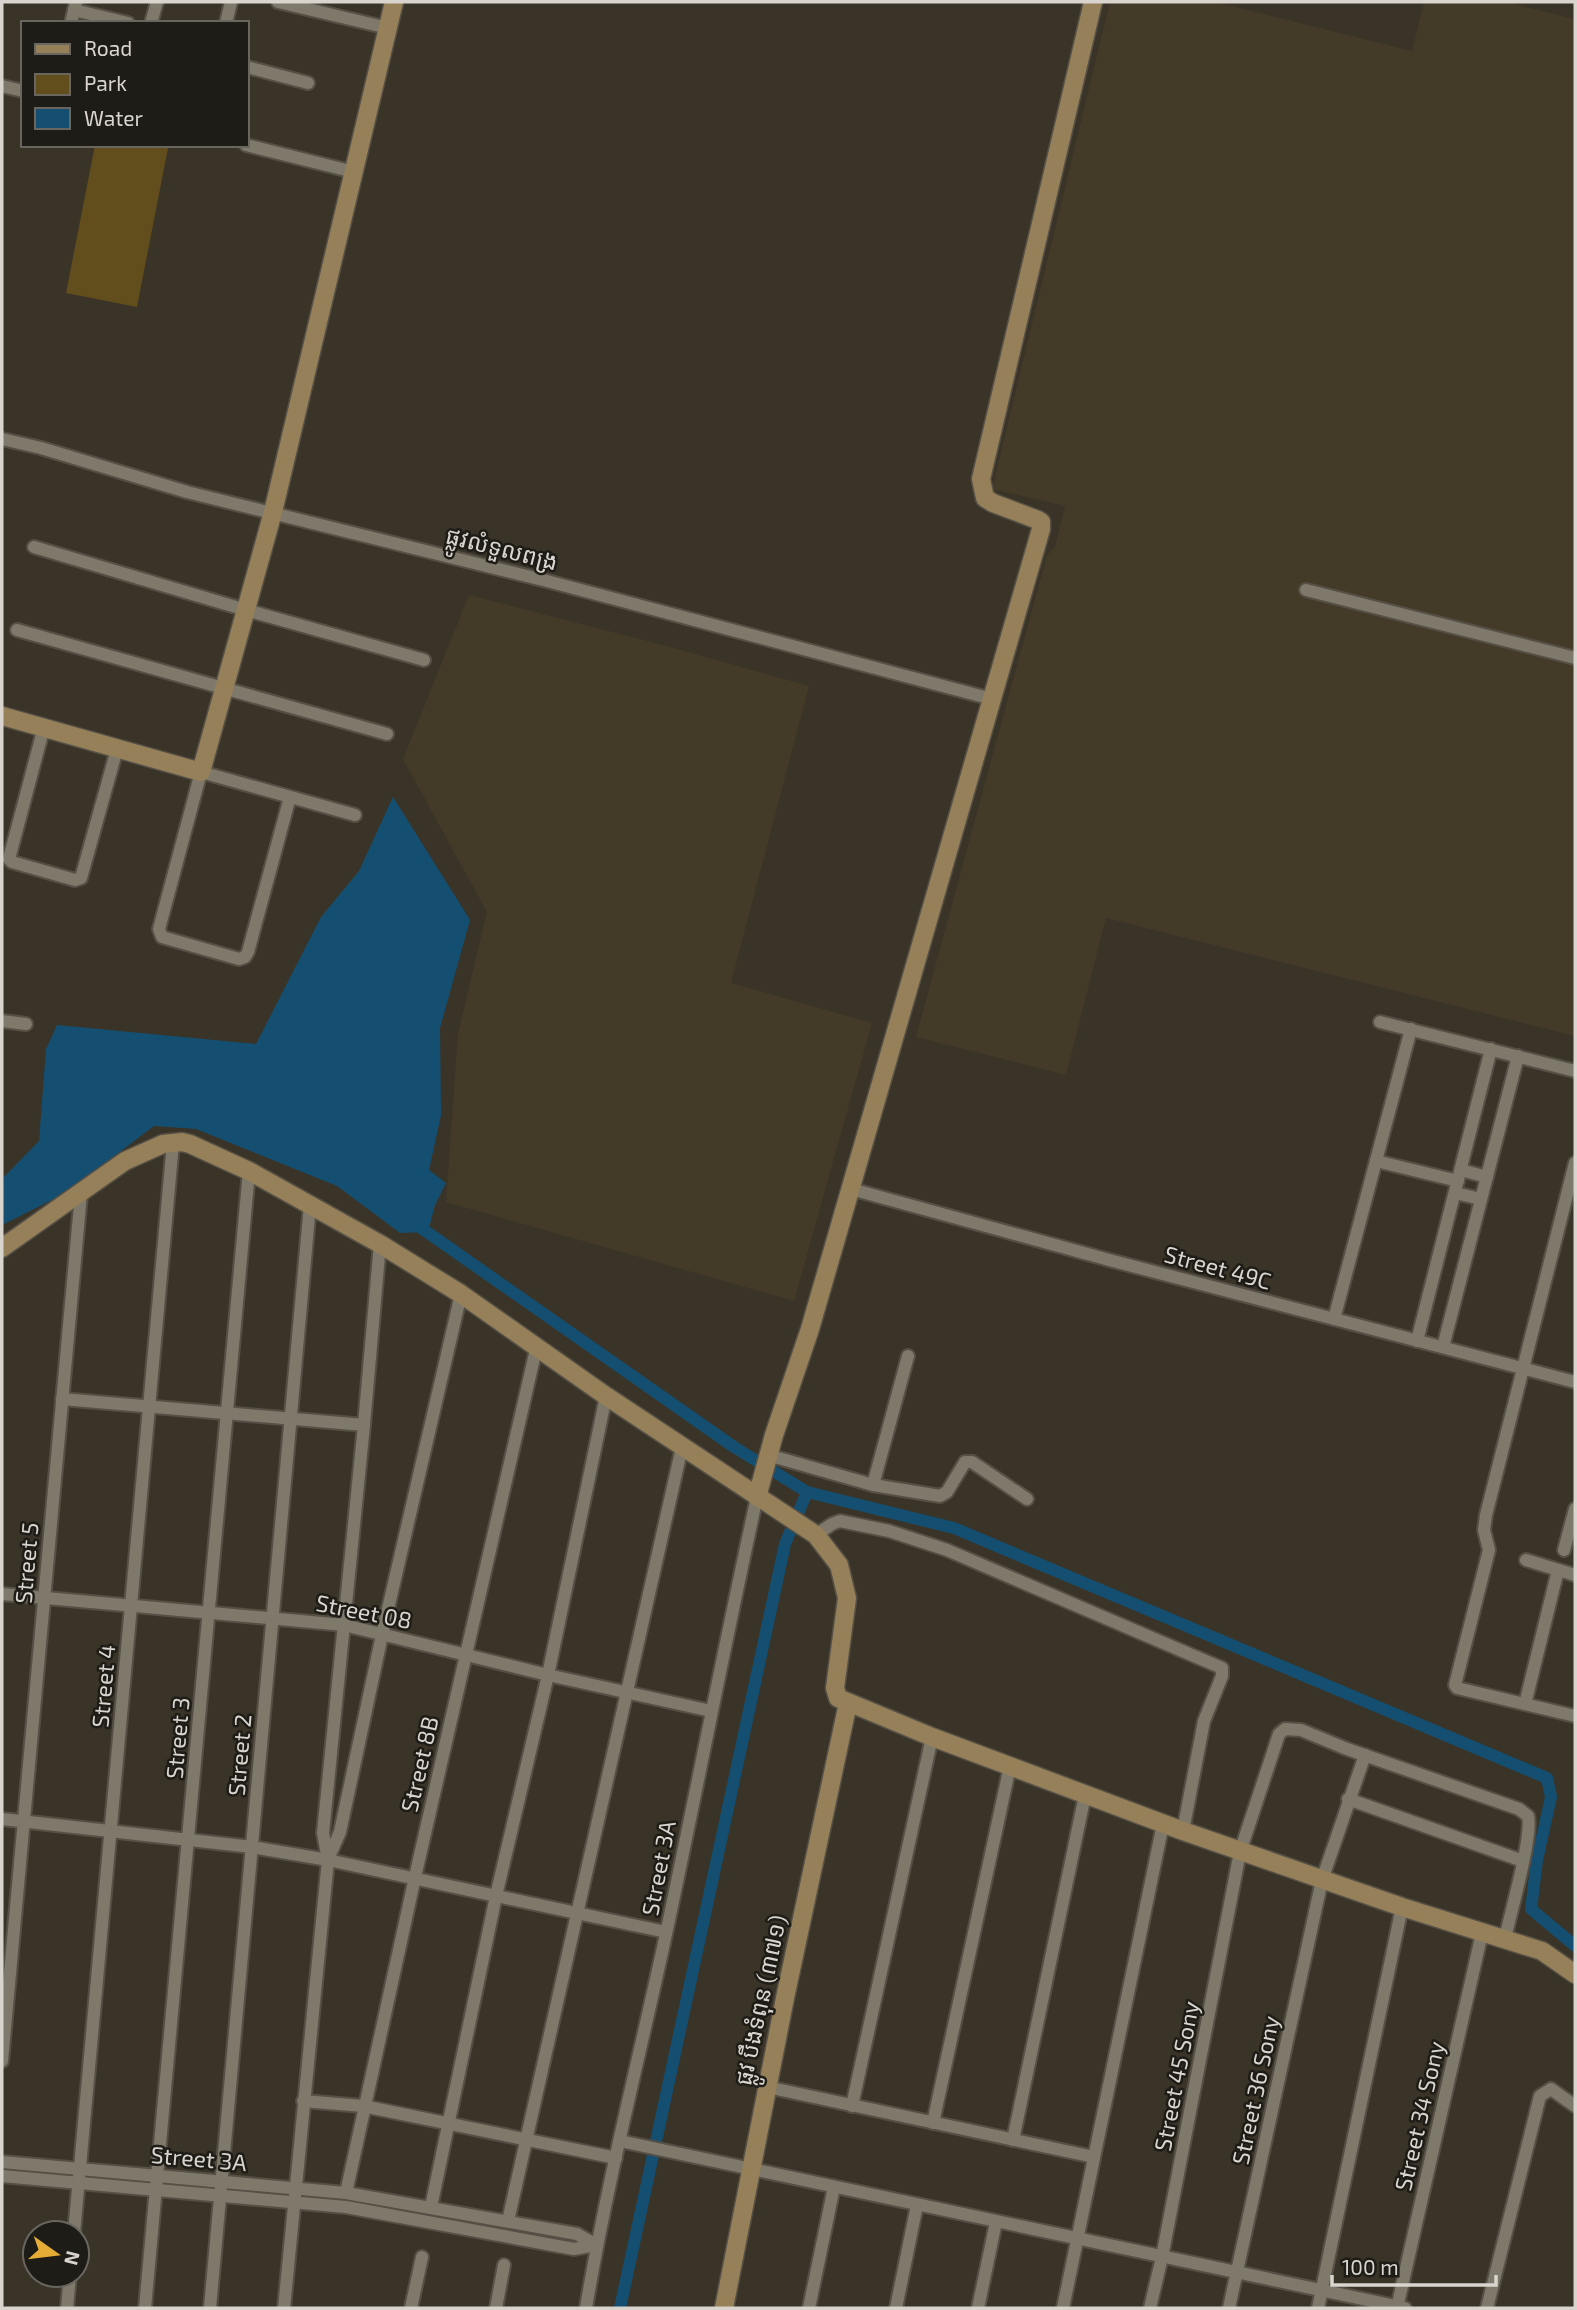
<svg xmlns="http://www.w3.org/2000/svg" width="1577" height="2310" font-family="'Exo 2','Noto Sans Khmer',sans-serif">
<rect width="100%" height="100%" fill="#3a3428"/>
<!-- built -->
<g fill="#433a28">
<path d="M1110,2H1216L1412,51L1424,2H1506L1575,19V1036L1106,918L1066,1075L916,1037L1047,555L1055,547L1065,506L992,489Z"/>
<path d="M469,595L674,648L809,686L731,983L872,1023L794,1301L446,1202L458,1033L487,912L403,759Z"/>
</g>
<!-- green -->
<path fill="#624d1c" d="M95,145H156L168,148L137,307L66,293Z"/>
<!-- water -->
<path fill="#144f71" d="M393,797L470,920L440,1028L441,1115L429,1170L446,1183L435,1205L428,1232L400,1233L337,1186L196,1129L154,1126L64,1194L2,1225V1179L39,1141L46,1049L57,1025L256,1044L321,917L359,871Z"/>
<g fill="none" stroke-linecap="round" stroke-linejoin="round">
<!-- canal -->
<g stroke="#144f71" stroke-width="12">
<path d="M414,1223L734,1447L807,1492L954,1528L1547,1778L1551,1797L1537,1860L1531,1909L1575,1946"/>
<path d="M620,2308L785,1544L807,1492"/>
</g>
<defs>
<g id="street">
<path d="M278,2L388,28"/>
<path d="M74,10L128,23"/>
<path d="M71,23L76,2"/>
<path d="M151,23L157,2"/>
<path d="M226,23L231,2"/>
<path d="M247,67L308,83"/>
<path d="M2,86L23,91"/>
<path d="M246,145L354,172"/>
<path d="M2,439L41,448L187,492L547,581L992,699"/>
<path d="M34,547L246,610L424,660"/>
<path d="M1306,590L1575,658"/>
<path d="M17,630L387,734"/>
<path d="M44,727L9,859L12,862L75,880L81,878L117,749"/>
<path d="M290,797L248,952L245,957L239,959L162,937L159,929L201,772L355,815"/>
<path d="M2,1021L26,1024"/>
<path d="M1380,1022L1575,1071"/>
<path d="M1376,1161L1458,1181"/>
<path d="M1575,1163L1486,1515L1484,1530L1489,1550L1455,1685L1457,1688L1575,1716"/>
<path d="M1461,1170L1487,1177"/>
<path d="M851,1189L1113,1261L1575,1382"/>
<path d="M1455,1193L1481,1199"/>
<path d="M1334,1319L1411,1029"/>
<path d="M1417,1341L1491,1049"/>
<path d="M1443,1347L1518,1056"/>
<path d="M62,1399L364,1425"/>
<path d="M768,1455L873,1485L908,1356"/>
<path d="M873,1485L940,1496L947,1492L965,1462H972L1027,1499"/>
<path d="M816,1535L832,1524L840,1521L889,1531L947,1550L1222,1668V1676L1204,1721L1183,1831"/>
<path d="M1564,1550L1575,1509"/>
<path d="M1526,1560L1575,1575"/>
<path d="M2,1594L344,1625L548,1675L711,1711"/>
<path d="M1525,1704L1558,1570"/>
<path d="M1348,1799L1523,1861"/>
<path d="M2,1819L252,1847L328,1860L666,1932"/>
<path d="M328,1859L340,1832L382,1635L461,1294"/>
<path d="M2,2061L81,1194"/>
<path d="M767,2087L1094,2157"/>
<path d="M303,2101L363,2106L616,2158"/>
<path d="M852,2106L932,1737"/>
<path d="M933,2123L1010,1766"/>
<path d="M1013,2140L1085,1795"/>
<path d="M620,2141L1405,2308"/>
<path d="M2,2162L346,2193L577,2234L596,2245"/>
<path d="M2,2176L346,2207L574,2249L596,2245"/>
<path d="M346,2193L415,1877L537,1345"/>
<path d="M431,2207L496,1896L548,1675L606,1396"/>
<path d="M508,2221L682,1447"/>
<path d="M74,2233L173,1143"/>
<path d="M67,2308L70,2275"/>
<path d="M145,2308L249,1171"/>
<path d="M210,2308L310,1205"/>
<path d="M284,2308L328,1860L323,1833L364,1425L380,1244"/>
<path d="M411,2308L422,2257"/>
<path d="M496,2308L504,2265"/>
<path d="M586,2308C607,2182 639,2059 666,1934C697,1789 725,1642 757,1497"/>
<path d="M809,2308L834,2187"/>
<path d="M896,2308L917,2205"/>
<path d="M978,2308L996,2222"/>
<path d="M1063,2308L1163,1824"/>
<path d="M1150,2308L1162,2257L1240,1852L1279,1734L1285,1729L1301,1730L1347,1749L1519,1809L1528,1816C1533,1836 1510,1914 1505,1939"/>
<path d="M1229,2308L1322,1880L1365,1755"/>
<path d="M1318,2308L1402,1907"/>
<path d="M1397,2308L1482,1933"/>
<path d="M1487,2308L1540,2096L1551,2089L1575,2106"/>
</g>
<g id="secondary">
<path d="M2,716L201,772L273,512L394,2"/>
<path d="M2,1248L125,1161L163,1144L182,1142L190,1144L249,1171L380,1244L461,1294L606,1396L816,1535L839,1565L847,1598L835,1688L838,1698L932,1737L1183,1831L1402,1907L1542,1951L1575,1974"/>
<path d="M757,1497L774,1435L810,1329L1041,529V522L1038,520L993,503L985,498L981,479L1093,2"/>
<path d="M724,2308L785,1998L848,1703"/>
</g>
</defs>
<!-- street casing -->
<use href="#street" stroke="#554f45" stroke-width="16"/>
<!-- secondary casing -->
<use href="#secondary" stroke="#554f45" stroke-width="21"/>
<!-- street -->
<use href="#street" stroke="#7f796b" stroke-width="12"/>
<!-- secondary -->
<use href="#secondary" stroke="#958059" stroke-width="18"/>
</g>
<g text-anchor="middle" dominant-baseline="central" stroke-width="5" stroke-linejoin="round" paint-order="stroke">
<!-- street labels -->
<g font-size="23" fill="#d9d5ce" stroke="#1e1c16">
<text transform="translate(502 548) rotate(14)">ផ្លូវលំទួលពង្រ</text>
<text transform="translate(1218 1267) rotate(15)">Street 49C</text>
<text transform="translate(26 1563) rotate(-85)">Street 5</text>
<text transform="translate(364 1611) rotate(11)">Street 08</text>
<text transform="translate(103 1686) rotate(-85)">Street 4</text>
<text transform="translate(177 1738) rotate(-85)">Street 3</text>
<text transform="translate(239 1755) rotate(-85)">Street 2</text>
<text transform="translate(419 1764) rotate(-77)">Street 8B</text>
<text transform="translate(658 1868) rotate(-79)">Street 3A</text>
<text transform="translate(760 2000) rotate(-78)">ផ្លូវ បឹងទំពុន (៣៧១)</text>
<text transform="translate(1176 2076) rotate(-79)">Street 45 Sony</text>
<text transform="translate(1255 2090) rotate(-78)">Street 36 Sony</text>
<text transform="translate(1419 2116) rotate(-77)">Street 34 Sony</text>
<text transform="translate(199 2158) rotate(5)">Street 3A</text>
</g>
</g>
<!-- border -->
<rect width="1577" height="2310" fill="none" stroke="#d9d5ce" stroke-width="7"/>
<!-- legend -->
<rect x="21" y="21" width="228" height="126" fill="#1e1c16" stroke="#696660" stroke-width="2"/>
<rect x="35" y="44" width="35" height="10" fill="#958059" stroke="#696660" stroke-width="2"/>
<text x="84" y="56" font-size="21" fill="#d9d5ce">Road</text>
<rect x="35" y="74" width="35" height="21" fill="#624d1c" stroke="#696660" stroke-width="2"/>
<text x="84" y="91" font-size="21" fill="#d9d5ce">Park</text>
<rect x="35" y="108" width="35" height="21" fill="#144f71" stroke="#696660" stroke-width="2"/>
<text x="84" y="126" font-size="21" fill="#d9d5ce">Water</text>
<!-- north arrow -->
<g transform="translate(56 2254) rotate(104)"><circle r="33" fill="#1e1c16" stroke="#696660" stroke-width="2"/>
<path d="M0-5L12 26L0 18L-12 26Z" fill="#e5ad36"/>
<text y="-10" font-size="19" font-weight="bold" text-anchor="middle" fill="#d9d5ce">N</text>
</g>
<!-- scale -->
<path d="M1332 2275v10h164v-10" fill="none" stroke="#d9d5ce" stroke-width="3.5"/>
<text x="1342" y="2275" font-size="21" fill="#d9d5ce" stroke="#1e1c16" stroke-width="5" paint-order="stroke">100 m</text>
</svg>
